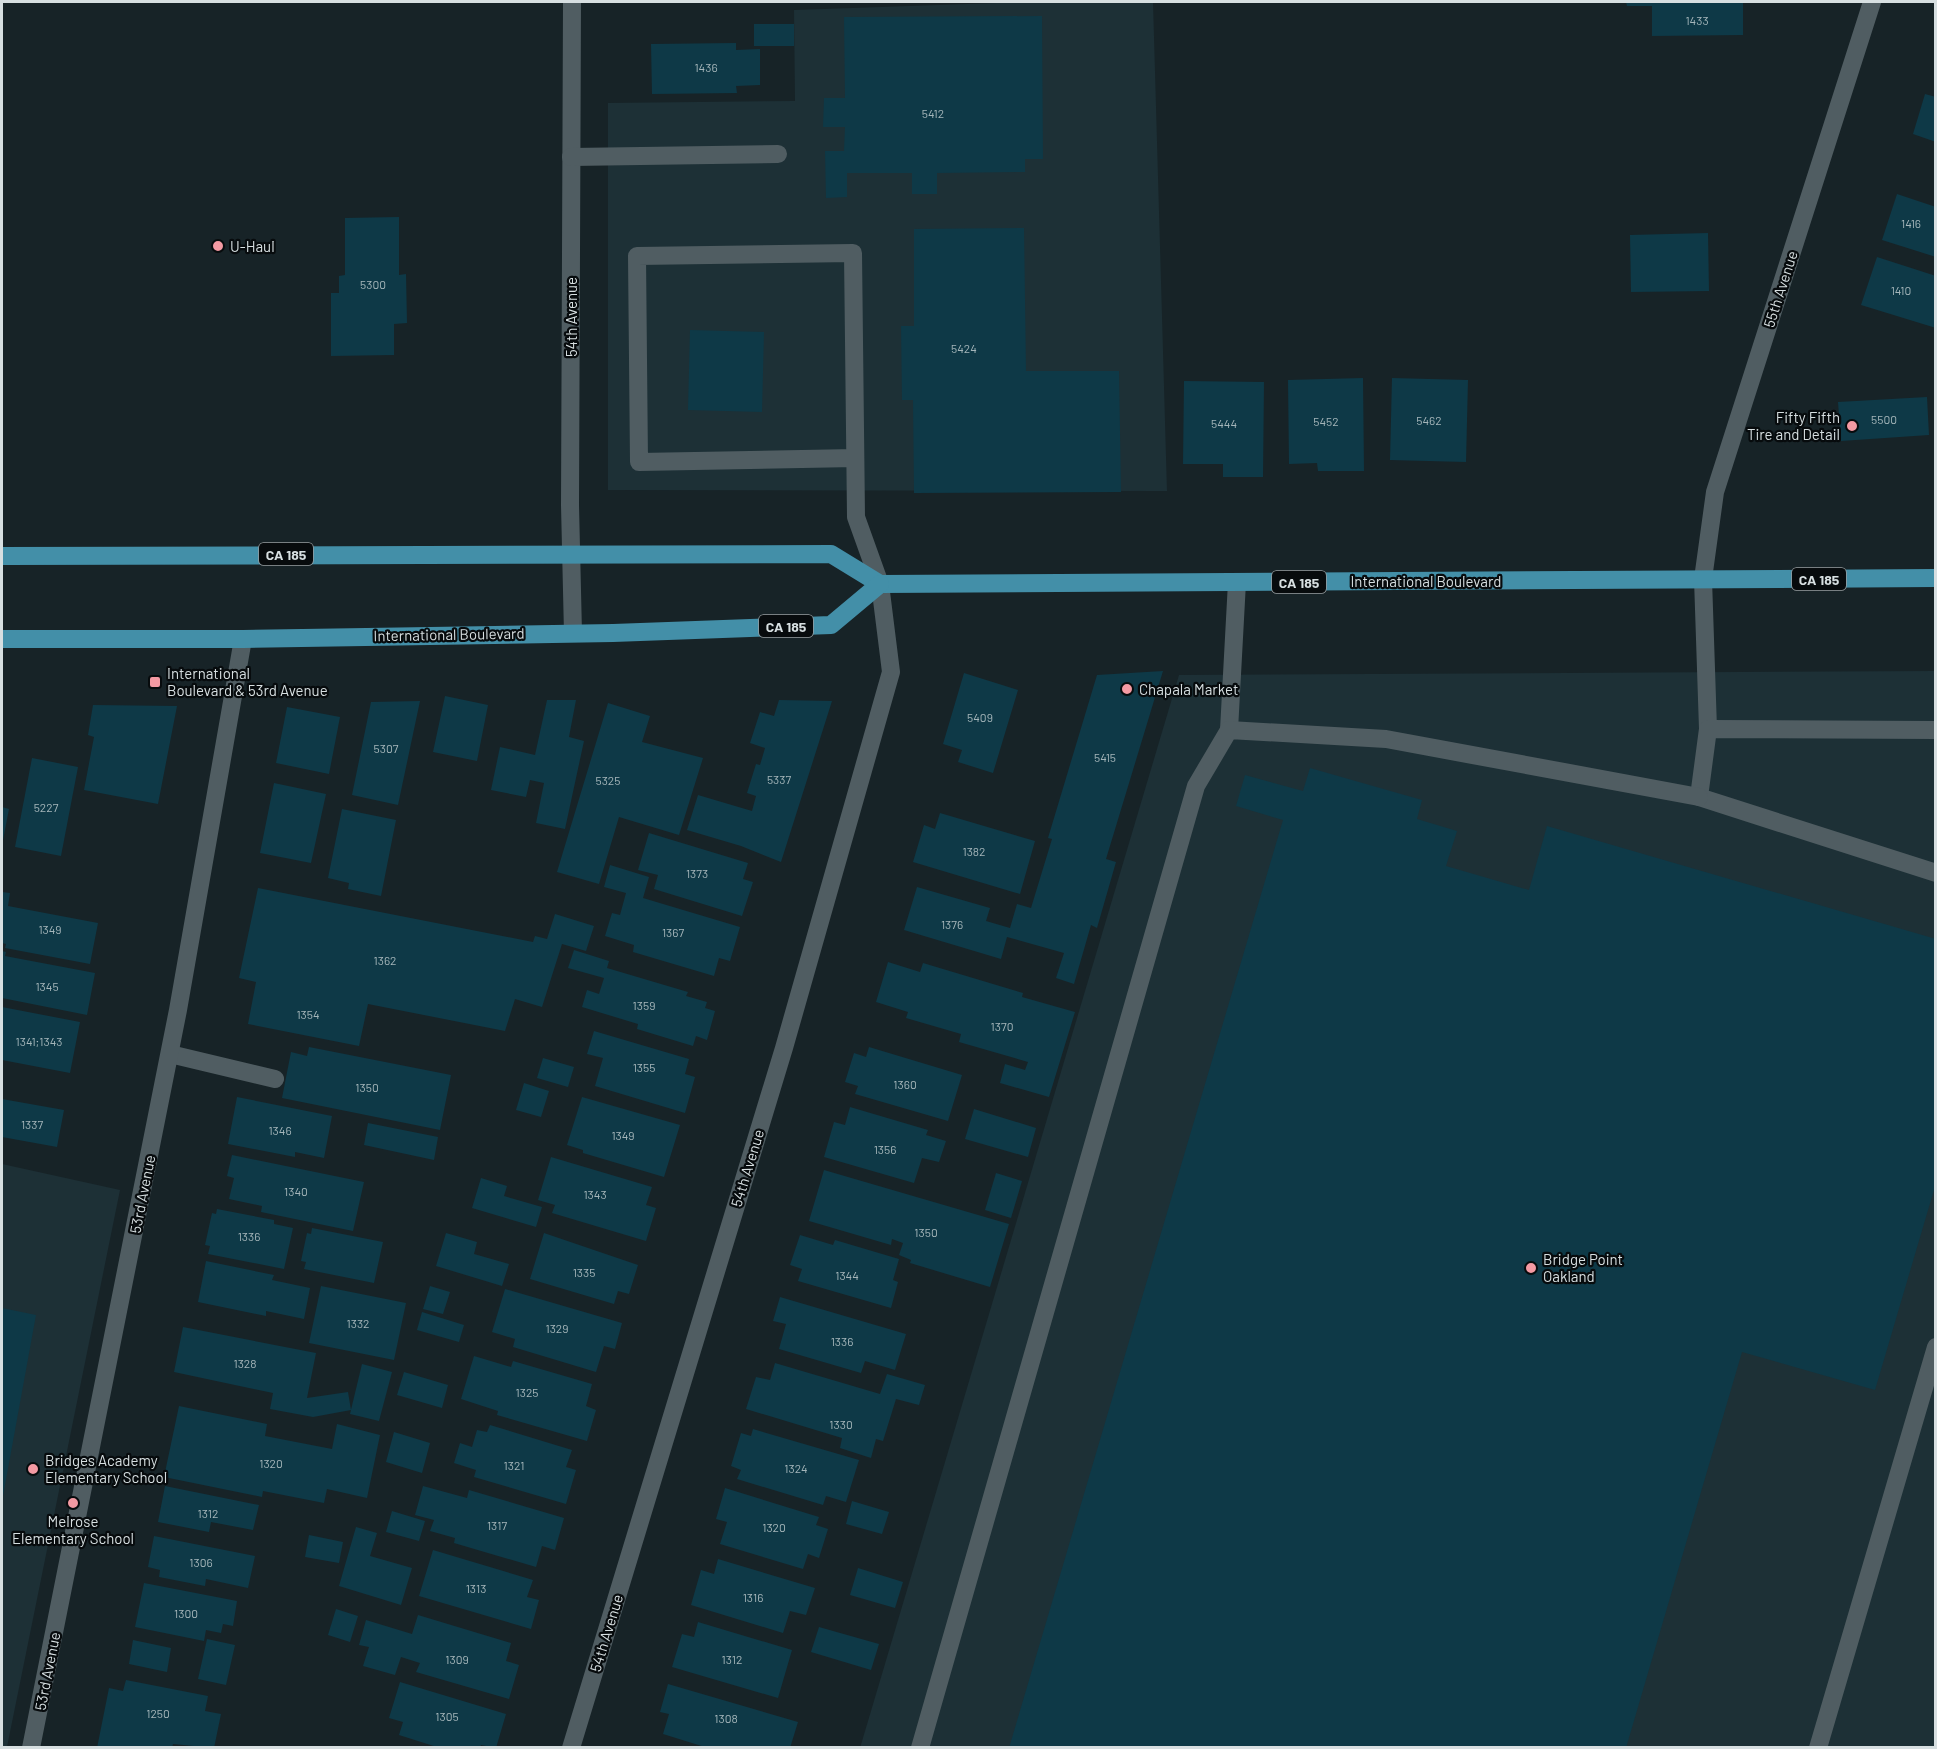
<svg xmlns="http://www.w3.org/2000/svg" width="1937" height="1749" font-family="Barlow,sans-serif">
<rect width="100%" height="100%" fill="#172327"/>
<!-- built -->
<g fill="#1d3036">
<path d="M1022,2H1153L1167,491L608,490V103L795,101L794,10Z"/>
<path d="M1935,671V1747L860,1748L1179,675Z"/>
<path d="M2,1164L120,1190L7,1747L2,1748Z"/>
</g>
<!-- building -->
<g fill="#0e3947">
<path d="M1626,2H1743V35L1652,36V6H1627Z"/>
<path d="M1042,16L1043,159H1025V172L937,173V194H912V173H847V197L826,198L825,151H844L845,127H823L824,98H845L844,17Z"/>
<rect x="754" y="24" width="40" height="22"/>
<path d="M736,43V50L760,49V85L736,86L737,93L652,94L651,44Z"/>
<path d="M1925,94L1936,97V142L1913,134Z"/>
<path d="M1897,194L1936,207V257L1882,240Z"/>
<path d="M399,217V275L406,274L407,323L394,324V355L331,356V293H339V276L345,275V218Z"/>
<path d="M1024,228L1026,371H1119L1121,492L914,493L913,400H902L901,326H914V229Z"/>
<path d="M1708,233L1709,291L1631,292L1630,235Z"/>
<path d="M1877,257L1936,276V328L1861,305Z"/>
<path d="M690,330L764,332L762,412L688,410Z"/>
<path d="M1363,378L1364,471H1318L1317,463L1289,464L1288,380Z"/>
<path d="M1392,378L1468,380L1466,462L1390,460Z"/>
<path d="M1184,381L1264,382L1263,477H1223V464H1183Z"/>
<path d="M1927,397L1929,435L1841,441L1838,402Z"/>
<path d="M1163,671L1106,859L1116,862L1097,928L1091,925L1074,984L1056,978L1064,953L1007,937L1001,959L904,930L917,887L990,908L986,921L1010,928L1017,904L1031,908L1052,839L1048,838L1097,675Z"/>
<path d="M964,673L1018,690L993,773L958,762L962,750L943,744Z"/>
<path d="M445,696L488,705L477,761L433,752Z"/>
<path d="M547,700H576L569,737L584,741L565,829L536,823L544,783L530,780L526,797L491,790L500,747L535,755Z"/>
<path d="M779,700L832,701L781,862L741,846L687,830L698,795L752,811L756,796L747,793L756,764L760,765L765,748L750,743L760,712L774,716Z"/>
<path d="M420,701L398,805L352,795L371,702Z"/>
<path d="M608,703L650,716L642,742L703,758L679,835L619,817L599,884L557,872Z"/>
<path d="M93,705L177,706L158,804L84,790L94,737L88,735Z"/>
<path d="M287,707L340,717L329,774L276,763Z"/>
<path d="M32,758L78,767L61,856L15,847Z"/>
<path d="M1310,768L1422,800L1417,819L1457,831L1446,866L1529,890L1547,826L1936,939V1183L1875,1390L1742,1352L1626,1748H1009L1283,820L1236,806L1245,775L1303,791Z"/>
<path d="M274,783L326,794L311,863L260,853Z"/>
<path d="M2,807L9,809L3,840H2Z"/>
<path d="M342,809L396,820L381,896L348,889L349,883L328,878Z"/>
<path d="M940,813L1035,841L1020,894L913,862L924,825L935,829Z"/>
<path d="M649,833L748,863L743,879L753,882L742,916L654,889L658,875L638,870Z"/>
<path d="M610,865L649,877L643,898L740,927L730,961L719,958L714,976L633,952L634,945L605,936L612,913L620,915L626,893L604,887Z"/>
<path d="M258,888L533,942L535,936L547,939L555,914L594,926L586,951L562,944L542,1007L515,999L505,1031L368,1004L359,1046L248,1024L256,982L239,978Z"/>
<path d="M2,892L10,893L8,906L98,923L90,964L5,948L6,944L2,943Z"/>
<path d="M574,950L609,961L607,968L688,992L686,996L707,1002L705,1008L715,1011L707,1040L696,1036L693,1046L637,1029L638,1024L582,1007L587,990L599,994L604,978L568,968Z"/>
<path d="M2,951L6,952L5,956L95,973L87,1015L2,998Z"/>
<path d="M888,962L920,972L923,963L1023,993L1022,997L1075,1012L1049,1097L1000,1083L1005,1064L1025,1070L1028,1062L959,1042L961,1034L906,1018L908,1012L876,1002Z"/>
<path d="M2,1007L80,1022L70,1073L2,1060Z"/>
<path d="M594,1031L689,1059L685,1074L695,1077L685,1113L595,1086L603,1058L587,1054Z"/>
<path d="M309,1047L451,1075L440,1130L282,1098L291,1052L307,1056Z"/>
<path d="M869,1047L962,1075L948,1121L855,1094L858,1086L845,1082L854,1053L866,1057Z"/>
<path d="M543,1058L574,1067L568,1087L537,1078Z"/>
<path d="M524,1083L549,1091L541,1117L516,1110Z"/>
<path d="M237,1097L332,1116L324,1158L295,1152V1157L228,1144Z"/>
<path d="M582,1097L680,1125L664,1177L583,1153V1150L567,1145Z"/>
<path d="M2,1099L64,1110L57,1147L2,1137Z"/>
<path d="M850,1107L928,1130L926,1135L946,1141L939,1162L922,1158L914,1183L824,1157L834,1122L845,1125Z"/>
<path d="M974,1109L1036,1128L1028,1157L965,1139Z"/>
<path d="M368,1123L438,1137L434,1160L364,1145Z"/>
<path d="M232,1155L364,1182L353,1231L261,1212L262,1206L229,1199L234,1178L227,1176Z"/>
<path d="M551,1157L652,1187L646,1205L656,1208L646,1241L552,1213L555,1205L538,1200Z"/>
<path d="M824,1170L1009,1224L990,1287L910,1263L911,1260L899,1255L903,1243L892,1239L891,1245L809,1221Z"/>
<path d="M996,1173L1022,1181L1011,1218L985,1210Z"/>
<path d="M481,1178L507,1186L504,1196L542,1207L536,1227L472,1208Z"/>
<path d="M217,1209L274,1220V1224L293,1228L284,1269L208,1254L210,1246L205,1245L212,1213L216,1214Z"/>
<path d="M312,1228L383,1242L374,1283L304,1269L306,1262L301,1261L307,1233L311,1234Z"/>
<path d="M446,1233L477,1242L474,1254L509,1264L502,1286L436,1266Z"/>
<path d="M544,1233L638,1265L629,1294L618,1291L614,1304L530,1279Z"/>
<path d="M800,1235L833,1245L835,1240L899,1259L893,1280L898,1282L891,1308L798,1281L802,1269L790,1265Z"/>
<path d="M206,1261L274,1275L272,1280L310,1288L304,1319L266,1311V1316L198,1302Z"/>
<path d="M321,1286L406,1303L394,1360L309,1343Z"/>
<path d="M430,1286L450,1292L443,1314L423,1309Z"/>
<path d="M505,1289L622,1323L615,1349L604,1346L596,1372L513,1347L515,1339L492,1332Z"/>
<path d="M780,1297L906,1334L895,1370L865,1361L861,1373L779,1349L786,1324L773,1321Z"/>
<path d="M2,1308L36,1315L3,1496H2Z"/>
<path d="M422,1312L464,1325L459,1342L417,1330Z"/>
<path d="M183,1327L316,1353L307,1398L348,1392L351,1410L313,1417L270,1409L273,1393L174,1372Z"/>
<path d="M474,1356L511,1367L513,1361L592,1384L586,1406L596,1410L587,1441L497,1415L498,1411L461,1399Z"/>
<path d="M775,1363L880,1394L887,1374L925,1385L919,1405L896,1399L883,1441L876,1439L871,1458L840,1448L842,1438L746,1409L756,1377L770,1380Z"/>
<path d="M362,1364L392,1372L379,1421L350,1414Z"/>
<path d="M404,1372L448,1385L442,1408L397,1395Z"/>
<path d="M179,1406L267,1424L265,1436L332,1449L337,1424L380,1435L367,1498L327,1489L324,1503L263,1491L262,1497L164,1477Z"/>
<path d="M490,1425L572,1450L566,1467L576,1470L566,1504L474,1477L476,1470L454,1463L460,1443L472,1447L477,1430L487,1432Z"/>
<path d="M753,1429L859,1460L846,1502L826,1496L823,1505L737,1479L741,1470L731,1466L741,1433L751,1436Z"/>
<path d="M394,1432L430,1443L422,1473L386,1462Z"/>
<path d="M165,1486L259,1505L253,1530L211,1522L209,1532L158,1522Z"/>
<path d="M423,1486L467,1498L469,1490L564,1518L555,1550L542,1546L536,1567L454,1543L455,1538L430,1531L434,1520L415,1515Z"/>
<path d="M725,1488L819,1517L816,1525L828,1529L819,1558L808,1554L803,1569L720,1544L727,1522L716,1519Z"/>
<path d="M852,1501L889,1512L882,1534L846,1524Z"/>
<path d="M392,1511L425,1521L419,1541L386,1532Z"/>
<path d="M356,1527L377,1533L370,1556L412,1568L401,1605L339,1586Z"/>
<path d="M309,1535L343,1542L339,1563L305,1557Z"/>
<path d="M154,1536L255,1556L248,1588L206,1579L205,1586L159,1577L160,1570L148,1567Z"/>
<path d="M433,1550L533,1580L527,1597L539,1600L531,1629L419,1596Z"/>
<path d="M718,1559L815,1588L806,1615L790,1611L783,1633L691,1605L701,1570L714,1574Z"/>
<path d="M858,1568L903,1582L895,1608L850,1595Z"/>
<path d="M144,1583L237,1601L233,1626L223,1624L221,1633L206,1630L204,1641L135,1627Z"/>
<path d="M336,1609L358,1616L350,1642L328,1635Z"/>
<path d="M418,1615L511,1643L506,1661L519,1665L509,1699L416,1672L420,1663L401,1657L395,1675L363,1666L369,1647L359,1645L366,1620L412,1634Z"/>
<path d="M698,1622L792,1650L778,1698L672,1667L682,1634L694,1637Z"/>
<path d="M819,1627L879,1644L871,1670L811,1652Z"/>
<path d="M207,1639L235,1645L226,1685L198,1679Z"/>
<path d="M133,1640L171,1648L167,1672L129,1664Z"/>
<path d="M126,1680L208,1696L205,1711L221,1714L214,1748L173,1744L172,1748H97L109,1688L123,1691Z"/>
<path d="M400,1682L506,1714L496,1748L481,1745L480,1748H440L399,1735L403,1722L389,1718Z"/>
<path d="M668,1684L798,1722L790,1748H708L663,1734L669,1714L660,1712Z"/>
</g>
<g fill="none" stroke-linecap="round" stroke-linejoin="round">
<!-- minor -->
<g stroke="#505d62" stroke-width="18">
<path d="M572,2L570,505L573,633"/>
<path d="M571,157L778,154"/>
<path d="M1708,729L1703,579L1715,492L1872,2"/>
<path d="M1229,730L1237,582"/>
<path d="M1936,730L1708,729L1699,797L1936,873"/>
<path d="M170,1054L275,1079"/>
<path d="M31,1748L178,1010L243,639"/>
<path d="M571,1748L784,1048L891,672L880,584L856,517L853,253L637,256L639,462L855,458"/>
<path d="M920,1748L1196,786L1229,730L1386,739L1699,797"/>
<path d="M1818,1748L1936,1347"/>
</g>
<!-- major -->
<g stroke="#438fa8" stroke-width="18">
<path d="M2,556L831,554L880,584L1936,578"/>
<path d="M2,639H243L613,633L831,625L880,584"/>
</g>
</g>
<!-- markers -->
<g fill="#f49aa3" stroke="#070b0d" stroke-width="2">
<circle cx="218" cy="246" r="6"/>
<circle cx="1852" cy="426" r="6"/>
<rect x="149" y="676" width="12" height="12" rx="3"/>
<circle cx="1127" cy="689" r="6"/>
<circle cx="1531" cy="1268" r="6"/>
<circle cx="33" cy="1469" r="6"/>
<circle cx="73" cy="1503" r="6"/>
</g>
<g text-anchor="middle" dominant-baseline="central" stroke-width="4.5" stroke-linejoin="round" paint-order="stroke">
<!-- number labels -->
<g font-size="12" fill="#a5b6ba">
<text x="1697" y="20">1433</text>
<text x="706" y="67">1436</text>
<text x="933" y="113">5412</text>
<text x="1911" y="223">1416</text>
<text x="373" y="284">5300</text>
<text x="1901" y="290">1410</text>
<text x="964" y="348">5424</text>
<text x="1884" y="419">5500</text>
<text x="1429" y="420">5462</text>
<text x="1326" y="421">5452</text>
<text x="1224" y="423">5444</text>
<text x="980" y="717">5409</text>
<text x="386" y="748">5307</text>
<text x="1105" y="757">5415</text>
<text x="779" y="779">5337</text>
<text x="608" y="780">5325</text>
<text x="46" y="807">5227</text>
<text x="974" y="851">1382</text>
<text x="697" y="873">1373</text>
<text x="952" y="924">1376</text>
<text x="50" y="929">1349</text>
<text x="673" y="932">1367</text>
<text x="385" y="960">1362</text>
<text x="47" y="986">1345</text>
<text x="644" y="1005">1359</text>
<text x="308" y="1014">1354</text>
<text x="1002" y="1026">1370</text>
<text x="39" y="1041">1341;1343</text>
<text x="644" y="1067">1355</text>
<text x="905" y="1084">1360</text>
<text x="367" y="1087">1350</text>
<text x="32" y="1124">1337</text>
<text x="280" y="1130">1346</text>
<text x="623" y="1135">1349</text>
<text x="885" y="1149">1356</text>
<text x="296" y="1191">1340</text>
<text x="595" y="1194">1343</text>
<text x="926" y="1232">1350</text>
<text x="249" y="1236">1336</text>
<text x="584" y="1272">1335</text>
<text x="847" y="1275">1344</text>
<text x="358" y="1323">1332</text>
<text x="557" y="1328">1329</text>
<text x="842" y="1341">1336</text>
<text x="245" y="1363">1328</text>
<text x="527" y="1392">1325</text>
<text x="841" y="1424">1330</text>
<text x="271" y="1463">1320</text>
<text x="514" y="1465">1321</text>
<text x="796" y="1468">1324</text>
<text x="208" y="1513">1312</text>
<text x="497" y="1525">1317</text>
<text x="774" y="1527">1320</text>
<text x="201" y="1562">1306</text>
<text x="476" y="1588">1313</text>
<text x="753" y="1597">1316</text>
<text x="186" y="1613">1300</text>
<text x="457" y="1659">1309</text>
<text x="732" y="1659">1312</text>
<text x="158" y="1713">1250</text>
<text x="447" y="1716">1305</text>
<text x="726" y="1718">1308</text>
</g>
<!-- shield labels -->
<g fill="#070b0d" stroke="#999fa1" stroke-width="1.5">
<rect x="259" y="543" width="54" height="22" rx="4.5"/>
<rect x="1792" y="568" width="54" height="22" rx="4.5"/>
<rect x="1272" y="571" width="54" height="22" rx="4.5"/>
<rect x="759" y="615" width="54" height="22" rx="4.5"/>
</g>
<g font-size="14" font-weight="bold" fill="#d7dfe1">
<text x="286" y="554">CA 185</text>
<text x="1819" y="579">CA 185</text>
<text x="1299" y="582">CA 185</text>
<text x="786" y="626">CA 185</text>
</g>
<!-- poi labels -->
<g font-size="15" fill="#d7dfe1" stroke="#070b0d" text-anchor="start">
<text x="230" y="246">U-Haul</text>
<text x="1840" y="417" text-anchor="end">Fifty Fifth<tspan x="1840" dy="17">Tire and Detail</tspan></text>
<text x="167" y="673">International<tspan x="167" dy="17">Boulevard &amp; 53rd Avenue</tspan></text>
<text x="1139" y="689">Chapala Market</text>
<text x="1543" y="1259">Bridge Point<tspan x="1543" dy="17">Oakland</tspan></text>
<text x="45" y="1460">Bridges Academy<tspan x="45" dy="17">Elementary School</tspan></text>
<text x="73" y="1521" text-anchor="middle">Melrose<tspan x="73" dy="17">Elementary School</tspan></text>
</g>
<!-- street labels -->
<g font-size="15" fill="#d7dfe1" stroke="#070b0d">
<text transform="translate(1780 289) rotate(-72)">55th Avenue</text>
<text transform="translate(571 317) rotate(-90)">54th Avenue</text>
<text x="1426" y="581">International Boulevard</text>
<text transform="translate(449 634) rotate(-1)">International Boulevard</text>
<text transform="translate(747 1168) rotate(-73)">54th Avenue</text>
<text transform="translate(142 1194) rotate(-79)">53rd Avenue</text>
<text transform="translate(606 1633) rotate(-73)">54th Avenue</text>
<text transform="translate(47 1671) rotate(-79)">53rd Avenue</text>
</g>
</g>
<!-- border -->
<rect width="1937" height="1749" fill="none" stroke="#d7dfe1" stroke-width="6"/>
</svg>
